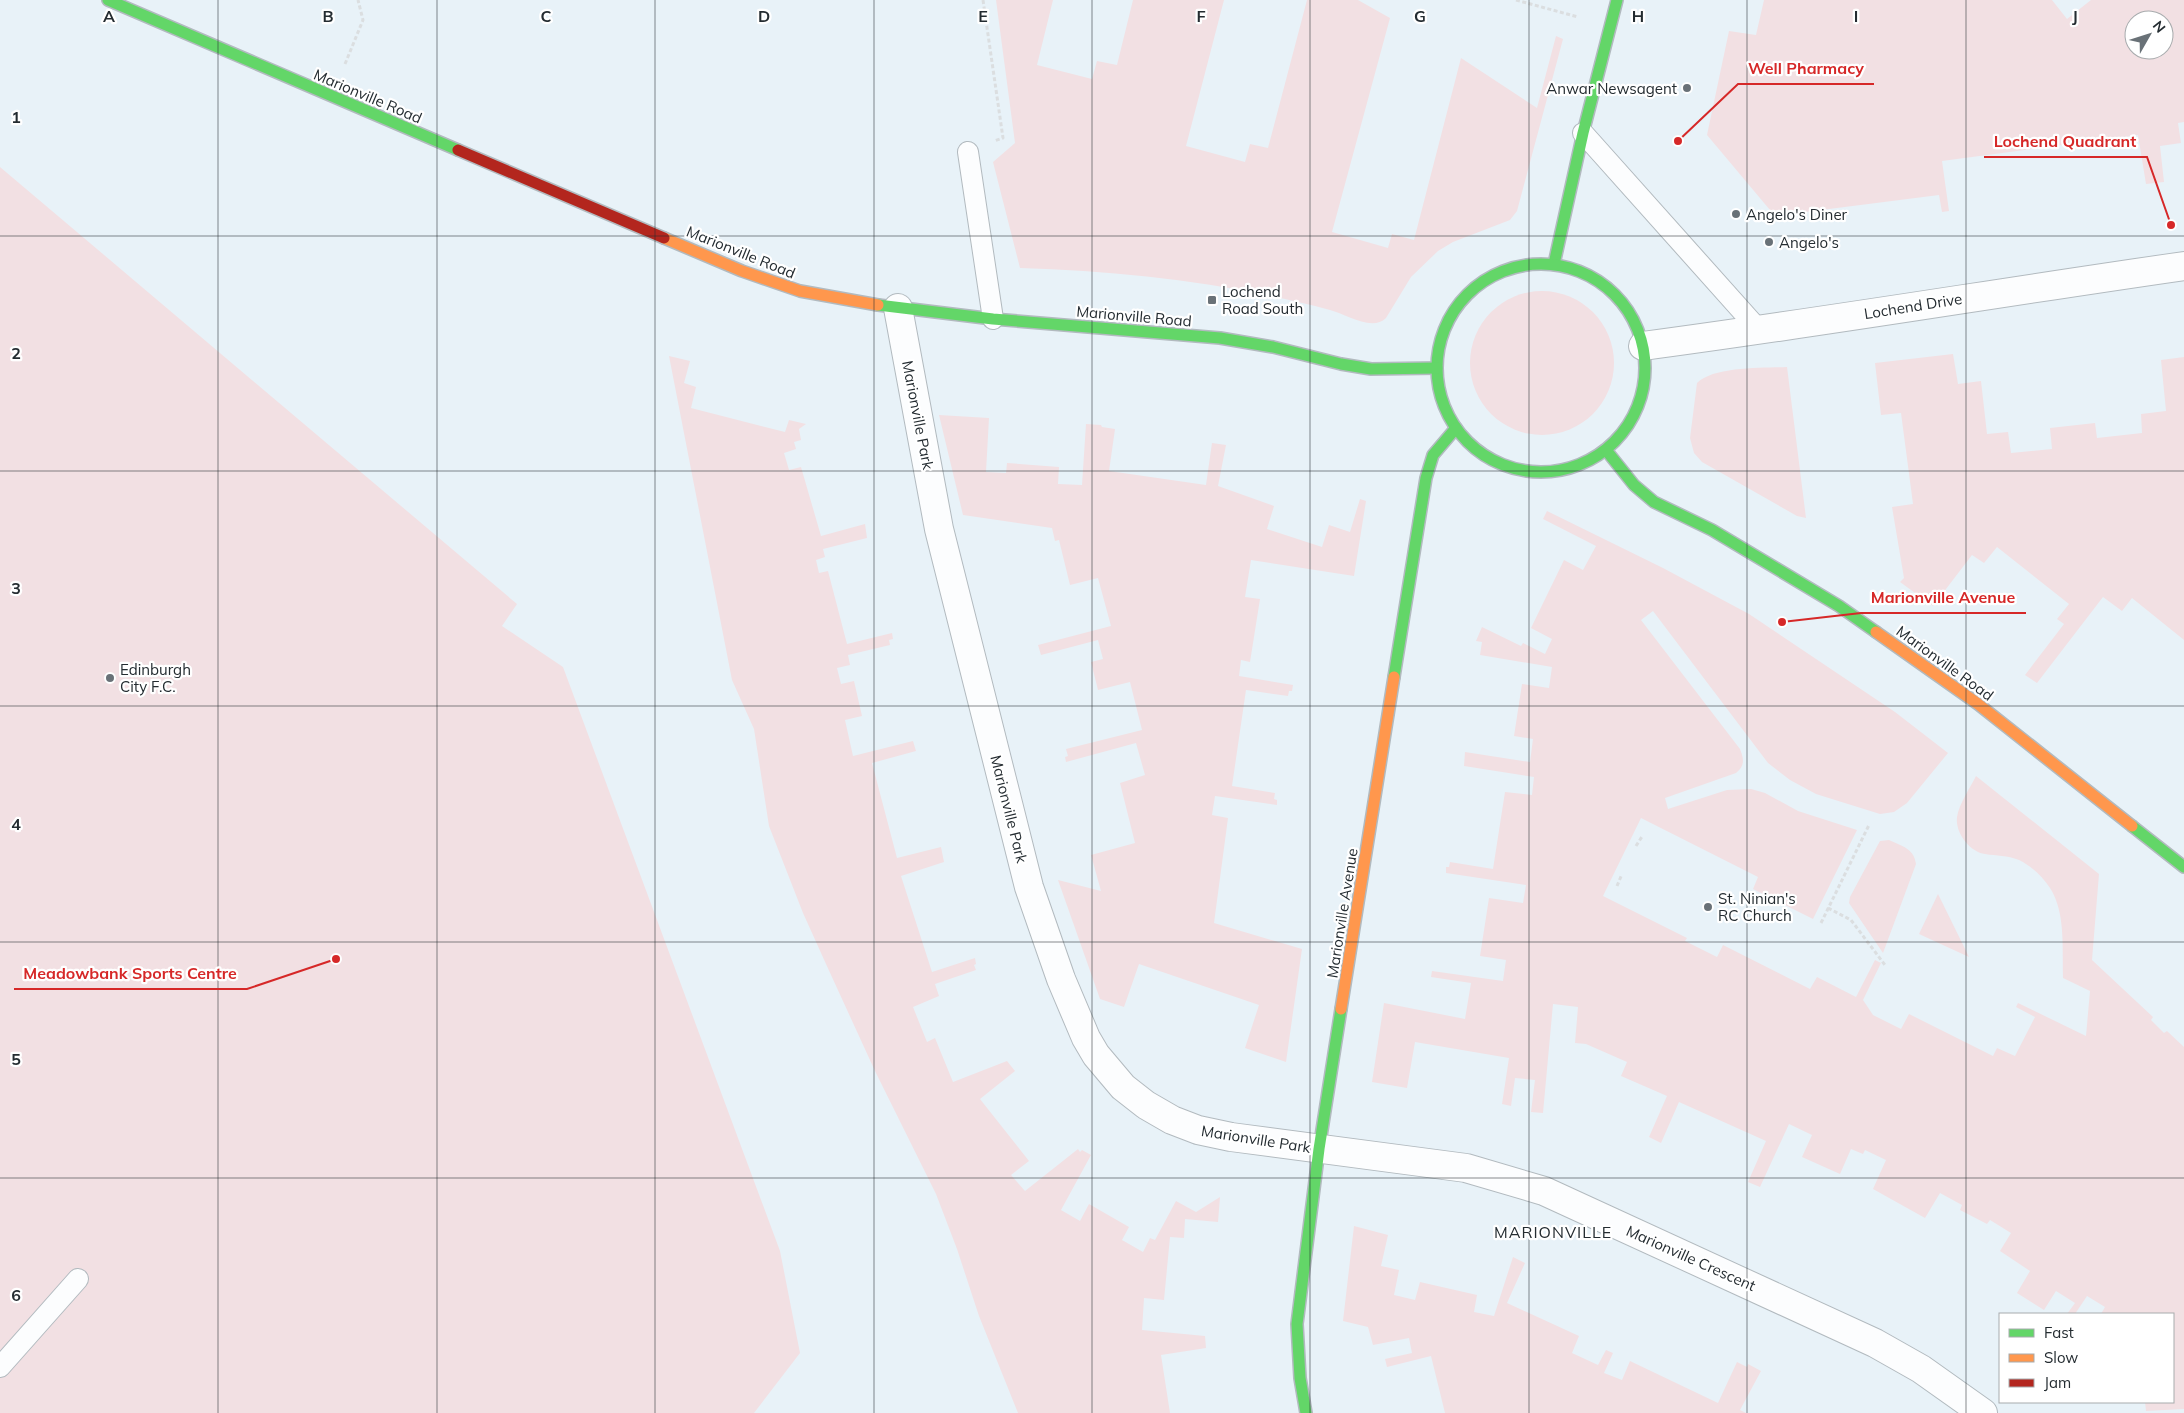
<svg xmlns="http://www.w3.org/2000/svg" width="2184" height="1413" font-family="Mulish,sans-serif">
<rect width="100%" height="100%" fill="#e8f2f8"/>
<!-- green -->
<g fill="#f2e0e3" fill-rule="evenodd">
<path d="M996,0H1053L1037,65L1092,79L1097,61L1117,65L1133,0H1224L1186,146L1245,162L1250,144L1268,148L1307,0H1358L1390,18L1332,232L1388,248L1392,234L1414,240L1461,58L1537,108L1556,36L1563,39L1517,211L1510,220L1453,242L1438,251L1411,277L1386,318C1372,332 1346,314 1330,310C1228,283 1125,271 1020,268L993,162L1015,143Z"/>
<path d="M1764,0H2052L2067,19L2091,0H2184V122L2178,123L2181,143L2160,146L2164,182L2146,184L2138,135L1942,161L1949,211L1942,212L1939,195L1775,216L1707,135L1729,31L1756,35ZM2134,20H2164V50H2134Z"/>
<path d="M0,167L517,604L502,626L563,667L780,1251L800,1353L754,1413H0Z"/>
<circle cx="1542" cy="363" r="72"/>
<path d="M1953,354L1958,384L1981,381L1987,434L2008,432L2011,453L2052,449L2050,428L2095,423L2097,438L2142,433L2141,414L2166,411L2161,360L2184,357V640L2132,598L2122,611L2103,597L2037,683L2025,675L2064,624L2057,619L2069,604L1997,547L1984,563L1972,555L1933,606L1900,582L1904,578L1892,507L1913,504L1901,413L1881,415L1875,363Z"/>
<path d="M669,356L690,361L684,383L696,387L691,408L785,432L789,420L806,424L799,429L801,440L794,442L796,449L784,453L789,470L801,467L821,536L865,524L867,538L823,549L825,557L816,560L819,573L828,571L847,644L892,633L893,639L889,640L890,645L848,655L850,665L837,668L841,684L854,681L862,716L845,720L853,756L913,741L916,751L872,763L897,858L941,847L944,862L901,876L932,972L975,958L976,964L974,965L976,970L935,984L939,996L913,1007L927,1042L935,1038L953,1082L1007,1061L1015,1071L980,1099L1029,1161L1011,1175L1025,1191L1078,1149L1080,1152L1082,1150L1091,1155L1061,1210L1080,1221L1089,1204L1129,1227L1122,1240L1143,1252L1150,1238L1155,1240L1176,1201L1196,1212L1220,1197L1218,1222L1185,1219L1184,1238L1170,1237L1164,1300L1144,1298L1142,1330L1205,1336L1206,1348L1161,1355L1170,1413H1018L979,1316L957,1249L936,1194L875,1071L826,964L803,913L769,826L754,729L732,680Z"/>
<path d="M1787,367L1806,518L1797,516L1702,462L1694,453L1690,438L1697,383C1714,366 1763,368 1787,367Z"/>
<path d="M939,415L989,418L986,472L1006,473L1007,463L1059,467L1058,484L1082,485L1086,424L1101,425L1102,427L1115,429L1109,471L1206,485L1212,443L1226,445L1218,486L1274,506L1267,529L1322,547L1329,525L1350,532L1360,499L1366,501L1354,576L1251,560L1245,597L1260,599L1250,662L1241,660L1239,676L1293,685L1292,691H1289L1288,696L1246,690L1232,786L1275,793L1274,799L1277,800V805L1215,796L1212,815L1228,818L1214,923L1302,949L1286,1062L1245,1048L1259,1005L1139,964L1124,1007L1100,999L1058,880L1101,891L1091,855L1135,843L1120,783L1145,775L1136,743L1066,762L1065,757L1068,756L1066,749L1142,730L1130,682L1098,690L1091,662L1103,659L1098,640L1041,655L1038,645L1111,626L1098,578L1070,585L1059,540L1055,541L1052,528L963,515Z"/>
<path d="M1547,511L1663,568L1749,614L1895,712L1948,753L1907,803L1894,812L1880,814L1816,794L1790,780L1768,763L1653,611L1641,620L1740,749C1744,759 1745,766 1736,773L1665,798L1668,809L1727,790L1751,789L1765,793L1798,811L1857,830L1813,919L1753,889L1758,877L1641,818L1603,896L1687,938L1685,941L1717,957L1723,945L1810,989L1817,977L1856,997L1875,960L1881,963L1863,1000L1873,1015L1901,1029L1909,1014L1993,1056L1997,1048L2015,1056L2035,1017L2016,1007L2018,1003L2086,1036L2090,991L2063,978C2062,949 2066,913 2050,888C2042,876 2031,866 2019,860C2007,855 1997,856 1985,854C1970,852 1955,833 1957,817C1959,804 1970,788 1976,776L2099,874L2092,960L2153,1017L2151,1020L2164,1033L2167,1031L2184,1047V1409L2146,1411L2145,1402H2173V1314H2101L2105,1307L2087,1296L2075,1314H2067L2075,1303L2056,1291L2044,1310L2017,1293L2030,1271L2000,1251L2011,1233L1990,1220L1987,1224L1960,1210L1962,1205L1940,1193L1925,1218L1873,1189L1886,1160L1865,1150L1863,1154L1851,1149L1840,1174L1802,1157L1812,1135L1789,1124L1760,1187L1748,1182L1766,1141L1679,1102L1661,1143L1649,1137L1667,1096L1621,1076L1627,1062L1586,1044L1575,1043L1578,1007L1553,1004L1543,1113L1531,1112L1535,1080L1515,1078L1511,1106L1502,1104L1509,1058L1415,1042L1407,1088L1372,1082L1384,1003L1465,1019L1471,983L1431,977L1432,971L1503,981L1506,960L1480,956L1489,898L1523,903L1526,885L1446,873V867H1449L1450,862L1493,869L1505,792L1532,795L1534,777L1464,766L1465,752L1530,762L1533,739L1514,736L1522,684L1549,688L1552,667L1480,655L1482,642L1476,641L1482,627L1521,646L1523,643L1545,654L1552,639L1531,628L1564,560L1583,570L1596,546L1543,519Z"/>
<path d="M1889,840C1901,846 1914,848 1916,864L1883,953L1849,903L1850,897L1880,841Z"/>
<path d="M1938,894L1969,957L1919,934Z"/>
<path d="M1354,1226L1388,1235L1381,1266L1399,1270L1394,1295L1415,1300L1420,1282L1477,1295L1474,1312L1494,1316L1513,1257L1525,1263L1507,1303L1579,1336L1572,1353L1598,1365L1606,1350L1613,1353L1604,1373L1622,1380L1630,1361L1718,1403L1737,1362L1747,1367L1748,1364L1761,1371L1740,1410L1746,1413H1445L1431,1356L1387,1367L1385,1359L1412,1353L1409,1338L1373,1345L1368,1327L1343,1321Z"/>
</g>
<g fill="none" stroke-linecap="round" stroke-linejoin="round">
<defs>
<g id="lane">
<path d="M1583,133L1759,330"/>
<path d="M968,152L993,319"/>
<path d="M0,1367L78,1279"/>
</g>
<g id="street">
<path d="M898,308L939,529L1029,887L1061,979L1086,1038L1096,1055L1123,1087L1146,1105L1172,1120L1198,1130L1231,1137L1466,1168L1544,1191L1875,1343L1921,1369L1983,1413"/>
<path d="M1643,346C1824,322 2003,292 2184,266"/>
</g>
<g id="fast">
<path d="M108,0L458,150"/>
<path d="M1554,264L1583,133L1617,0"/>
<circle cx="1541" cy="368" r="104"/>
<path d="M878,305L993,319L1220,338L1273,347L1341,364L1371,369L1437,368"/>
<path d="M1606,450L1634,485L1654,502L1712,530L1839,606L1876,632"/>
<path d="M1394,677L1426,478L1433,455L1456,428"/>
<path d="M2132,826L2184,867"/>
<path d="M1306,1413L1300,1378L1297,1324L1319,1149L1341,1009"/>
</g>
<g id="slow">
<path d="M664,238L742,271L800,291L878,305"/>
<path d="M1876,632L1978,704L2132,826"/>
<path d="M1341,1009L1394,677"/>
</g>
<path id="jam" d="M458,150L664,238"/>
</defs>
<!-- lane casing -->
<use href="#lane" stroke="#b2babf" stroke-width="22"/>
<!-- street casing -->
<use href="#street" stroke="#b2babf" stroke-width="30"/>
<!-- fast casing -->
<use href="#fast" stroke="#b2babf" stroke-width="14"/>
<!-- slow casing -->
<use href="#slow" stroke="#b2babf" stroke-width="14"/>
<!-- jam casing -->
<use href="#jam" stroke="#b2babf" stroke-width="14"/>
<!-- path -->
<g stroke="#dbdee0" stroke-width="3" stroke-dasharray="4 2.5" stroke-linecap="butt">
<path d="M983,0L1003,138L994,141"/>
<path d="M1516,0L1578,17"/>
<path d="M345,64L363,20L358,0"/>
<path d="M1636,846L1643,835"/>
<path d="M1617,886L1622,874"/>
<path d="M1828,908L1851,920L1885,965"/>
<path d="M1821,923L1869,825"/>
</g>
<!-- lane -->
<use href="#lane" stroke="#fcfdfe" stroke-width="20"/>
<!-- street -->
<use href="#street" stroke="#fcfdfe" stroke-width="28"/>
<!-- fast -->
<use href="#fast" stroke="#63d668" stroke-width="11"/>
<!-- slow -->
<use href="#slow" stroke="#ff974d" stroke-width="11"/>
<!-- jam -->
<use href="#jam" stroke="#b3261e" stroke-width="11"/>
</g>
<!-- grid -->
<path fill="none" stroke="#242c31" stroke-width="1" stroke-opacity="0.55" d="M218,0V1413M437,0V1413M655,0V1413M874,0V1413M1092,0V1413M1310,0V1413M1529,0V1413M1747,0V1413M1966,0V1413M0,236H2184M0,471H2184M0,706H2184M0,942H2184M0,1178H2184"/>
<!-- markers -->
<g fill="#697177" stroke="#fff" stroke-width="2">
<circle cx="1687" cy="88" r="5"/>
<circle cx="1736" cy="214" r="5"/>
<circle cx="1769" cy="242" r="5"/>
<rect x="1207" y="295" width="10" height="10" rx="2.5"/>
<circle cx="110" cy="678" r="5"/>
<circle cx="1708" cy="907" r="5"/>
</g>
<g text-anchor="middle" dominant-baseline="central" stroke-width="4.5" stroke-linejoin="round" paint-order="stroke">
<!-- poi labels -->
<g font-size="15" fill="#242c31" stroke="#fff" text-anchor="start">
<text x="1677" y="88" text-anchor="end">Anwar Newsagent</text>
<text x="1746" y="214">Angelo's Diner</text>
<text x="1779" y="242">Angelo's</text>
<text x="1222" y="291">Lochend<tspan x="1222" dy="17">Road South</tspan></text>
<text x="120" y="669">Edinburgh<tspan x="120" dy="17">City F.C.</tspan></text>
<text x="1718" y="898">St. Ninian's<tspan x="1718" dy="17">RC Church</tspan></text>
</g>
<!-- street labels -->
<g font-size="15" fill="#242c31" stroke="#fff">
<text transform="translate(368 96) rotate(23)">Marionville Road</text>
<text transform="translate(741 252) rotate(22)">Marionville Road</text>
<text transform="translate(1913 306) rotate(-9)">Lochend Drive</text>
<text transform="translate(1134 316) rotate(5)">Marionville Road</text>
<text transform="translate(918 415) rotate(79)">Marionville Park</text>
<text transform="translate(1945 663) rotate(36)">Marionville Road</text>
<text transform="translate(1009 809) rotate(76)">Marionville Park</text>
<text transform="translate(1342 913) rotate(-81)">Marionville Avenue</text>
<text transform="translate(1256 1139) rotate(9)">Marionville Park</text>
<text transform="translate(1691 1258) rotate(24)">Marionville Crescent</text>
</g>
<!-- neighbourhood labels -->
<g font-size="16" letter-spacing="1" fill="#242c31" stroke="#fff">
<text x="1553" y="1232">MARIONVILLE</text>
</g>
</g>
<g font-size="16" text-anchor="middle" font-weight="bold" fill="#242c31" stroke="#fff" stroke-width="4.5" stroke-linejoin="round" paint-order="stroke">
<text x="109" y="22">A</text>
<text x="328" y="22">B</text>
<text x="546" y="22">C</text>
<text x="764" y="22">D</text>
<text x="983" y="22">E</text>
<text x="1201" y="22">F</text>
<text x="1420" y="22">G</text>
<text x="1638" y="22">H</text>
<text x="1856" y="22">I</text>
<text x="2075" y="22">J</text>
<text x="16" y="123">1</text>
<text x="16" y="359">2</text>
<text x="16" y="594">3</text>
<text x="16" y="830">4</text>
<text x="16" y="1065">5</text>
<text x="16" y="1301">6</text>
</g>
<!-- callouts -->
<path fill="none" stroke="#d62828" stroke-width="2" d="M1678 141L1738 84H1874M2171 225L2147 157H1984M1782 622L1861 613H2026M336 959L247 989H14"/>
<g fill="#d62828" stroke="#fff" stroke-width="2">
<circle cx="1678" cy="141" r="5"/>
<circle cx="2171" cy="225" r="5"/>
<circle cx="1782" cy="622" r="5"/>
<circle cx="336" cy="959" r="5"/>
</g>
<g font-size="16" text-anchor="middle" font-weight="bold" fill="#d62828" stroke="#fff" stroke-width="4.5" stroke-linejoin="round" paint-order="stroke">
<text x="1806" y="74">Well Pharmacy</text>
<text x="2065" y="147">Lochend Quadrant</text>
<text x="1943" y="603">Marionville Avenue</text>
<text x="130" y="979">Meadowbank Sports Centre</text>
</g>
<!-- legend -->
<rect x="1999" y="1313" width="175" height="90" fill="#ffffff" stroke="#a7abad"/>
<rect x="2009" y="1329" width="25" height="8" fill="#63d668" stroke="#a7abad"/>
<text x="2044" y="1338" font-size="15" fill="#242c31">Fast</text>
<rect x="2009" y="1354" width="25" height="8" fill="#ff974d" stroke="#a7abad"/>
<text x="2044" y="1363" font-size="15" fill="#242c31">Slow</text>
<rect x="2009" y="1379" width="25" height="8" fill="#b3261e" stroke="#a7abad"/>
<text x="2044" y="1388" font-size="15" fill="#242c31">Jam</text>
<!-- north arrow -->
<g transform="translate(2149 35) rotate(51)"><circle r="24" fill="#ffffff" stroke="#a7abad"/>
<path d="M0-4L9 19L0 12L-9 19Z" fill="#697177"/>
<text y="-8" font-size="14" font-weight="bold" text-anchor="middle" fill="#242c31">N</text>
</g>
</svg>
